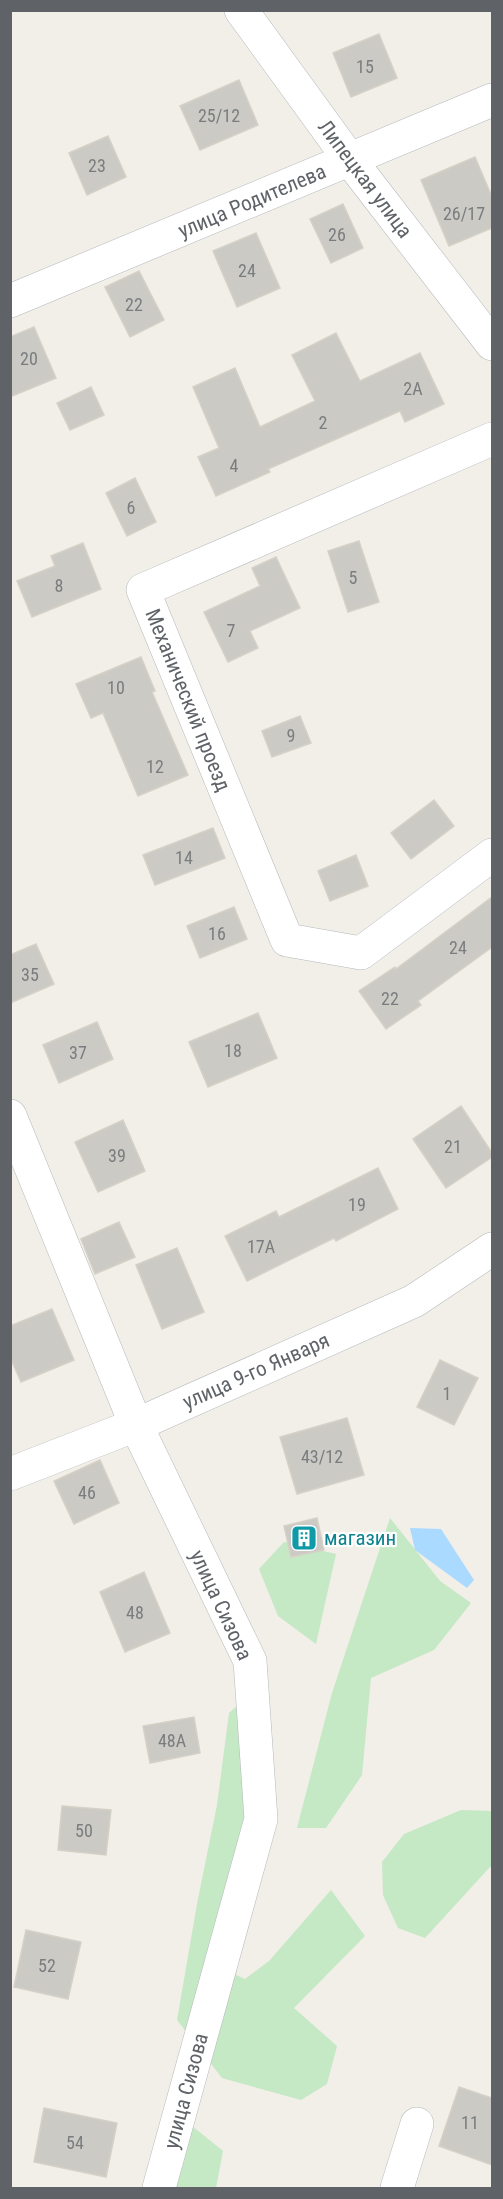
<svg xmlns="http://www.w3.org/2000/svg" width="503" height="2199" font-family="'Roboto Condensed',sans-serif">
<rect width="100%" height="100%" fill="#f1efe8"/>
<!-- green -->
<g fill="#c5e8c5">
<path d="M390,1518L440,1581L471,1603L434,1650L371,1678L362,1775L326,1828H297L332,1693Z"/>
<path d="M284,1542L336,1554L316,1644L278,1616L259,1569Z"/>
<path d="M240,1703L256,1802L236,1975L245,1979L269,1961L331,1890L365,1936L294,2008L337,2046L327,2084L301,2100L222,2078L177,2020L197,1904L217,1805L229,1713Z"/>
<path d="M461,1810L492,1811V1867H490L425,1938L398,1928L383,1895L382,1862L404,1834Z"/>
<path d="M187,2122L223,2151L216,2188H169Z"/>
</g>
<!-- water -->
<path fill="#aadaff" d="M410,1528L441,1529L474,1580L467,1588L415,1550Z"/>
<!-- building -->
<g fill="#cccac5" stroke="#d6d1c6" stroke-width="1.5">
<path d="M379,34L397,78L351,97L333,53Z"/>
<path d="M239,80L258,125L200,150L180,106Z"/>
<path d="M108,136L126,177L87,195L69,153Z"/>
<path d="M475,157L492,197V228L449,246L421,180Z"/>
<path d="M343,204L363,248L331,263L310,219Z"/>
<path d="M256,233L280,288L237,307L213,251Z"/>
<path d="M139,271L164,320L130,337L105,287Z"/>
<path d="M34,327L56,378L10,397V337Z"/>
<path d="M336,333L360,381L420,353L444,404L405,422L400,411L268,469L270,472L216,496L198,457L219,448L193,387L235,368L260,427L315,401L292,355Z"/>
<path d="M91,387L104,415L70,430L57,403Z"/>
<path d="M135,478L156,522L127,536L106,493Z"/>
<path d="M359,541L379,602L348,612L328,551Z"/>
<path d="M83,543L101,589L32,617L17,581L55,566L51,556Z"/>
<path d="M276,557L300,608L250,631L258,648L228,662L204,612L260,586L252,568Z"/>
<path d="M141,657L155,691L152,692L188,775L138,796L103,713L91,718L76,684Z"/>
<path d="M300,716L311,743L272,757L262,731Z"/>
<path d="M434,800L454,826L411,859L391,833Z"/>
<path d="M213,828L225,858L155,885L143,855Z"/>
<path d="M356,855L368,886L330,901L318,871Z"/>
<path d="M492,897V947L418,1001L421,1005L386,1029L359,991L395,967L396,969Z"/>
<path d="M234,907L247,939L200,958L187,926Z"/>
<path d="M36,944L54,984L10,1003V955Z"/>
<path d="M258,1013L277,1058L208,1087L189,1042Z"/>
<path d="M97,1022L113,1059L59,1083L43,1045Z"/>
<path d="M461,1106L492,1153V1157L446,1188L413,1139Z"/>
<path d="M123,1120L145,1171L98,1192L75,1142Z"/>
<path d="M378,1168L398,1209L336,1241L334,1238L247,1281L225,1236L276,1211L279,1217Z"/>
<path d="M119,1222L135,1257L95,1274L81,1239Z"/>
<path d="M177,1248L204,1312L162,1329L136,1265Z"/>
<path d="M52,1309L74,1360L21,1382L10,1357V1326Z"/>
<path d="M440,1360L478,1378L454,1425L417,1407Z"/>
<path d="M347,1418L364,1475L297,1494L280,1437Z"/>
<path d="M100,1460L119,1503L74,1524L54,1481Z"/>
<path d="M317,1518L324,1550L291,1557L284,1526Z"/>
<path d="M144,1572L170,1633L125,1652L100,1592Z"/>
<path d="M194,1717L200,1753L150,1763L143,1726Z"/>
<path d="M62,1806L111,1810L106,1855L58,1850Z"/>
<path d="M26,1930L81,1942L68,1999L14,1987Z"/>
<path d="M459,2087L492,2098V2165L439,2146Z"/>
<path d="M44,2108L117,2123L106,2177L34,2162Z"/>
</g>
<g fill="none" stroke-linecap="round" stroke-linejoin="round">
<defs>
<g id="street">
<path d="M241,10L350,160L492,344"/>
<path d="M10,301L492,100"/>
<path d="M492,439L143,590L287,940L361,953L492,855"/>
<path d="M10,1116L136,1425L250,1661L261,1819L159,2188"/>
<path d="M10,1474L136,1425L414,1301L492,1249"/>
<path d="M397,2188L417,2124"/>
</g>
</defs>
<!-- street casing -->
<use href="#street" stroke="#b5b8bc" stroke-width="34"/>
<!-- street -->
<use href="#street" stroke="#fff" stroke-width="33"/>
</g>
<!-- icons -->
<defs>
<symbol id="building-square" viewBox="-11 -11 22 22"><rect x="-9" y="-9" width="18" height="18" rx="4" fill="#0f9aa8" stroke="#fff"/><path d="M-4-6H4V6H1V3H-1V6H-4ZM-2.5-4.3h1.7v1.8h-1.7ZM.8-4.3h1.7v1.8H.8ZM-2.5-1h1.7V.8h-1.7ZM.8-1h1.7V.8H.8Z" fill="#fff"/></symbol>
</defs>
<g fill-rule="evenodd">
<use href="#building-square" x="289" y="1523" width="30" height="30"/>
</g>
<g text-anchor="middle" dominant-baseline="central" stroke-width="4.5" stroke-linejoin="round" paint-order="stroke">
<!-- number labels -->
<g font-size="18" fill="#7a7d7f">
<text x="365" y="66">15</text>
<text x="219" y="115">25/12</text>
<text x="97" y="165">23</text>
<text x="464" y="213">26/17</text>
<text x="337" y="234">26</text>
<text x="247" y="270">24</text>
<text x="134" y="304">22</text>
<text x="29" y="358">20</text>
<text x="413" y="388">2А</text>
<text x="323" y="422">2</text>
<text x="234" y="465">4</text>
<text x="131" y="507">6</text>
<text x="353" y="577">5</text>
<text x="59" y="585">8</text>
<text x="231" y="630">7</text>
<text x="116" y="687">10</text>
<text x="291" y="735">9</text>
<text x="155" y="766">12</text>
<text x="184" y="857">14</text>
<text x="217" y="933">16</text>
<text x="458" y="947">24</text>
<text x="30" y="974">35</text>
<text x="390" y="998">22</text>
<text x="233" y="1050">18</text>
<text x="78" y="1052">37</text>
<text x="453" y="1146">21</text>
<text x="117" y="1155">39</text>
<text x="357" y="1204">19</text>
<text x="261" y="1246">17А</text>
<text x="447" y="1393">1</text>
<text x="322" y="1456">43/12</text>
<text x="87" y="1492">46</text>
<text x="135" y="1612">48</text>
<text x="172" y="1740">48А</text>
<text x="84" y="1830">50</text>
<text x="47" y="1965">52</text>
<text x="470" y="2122">11</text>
<text x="75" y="2142">54</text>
</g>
<!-- street labels -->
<g font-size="21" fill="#5f6368" stroke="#fff">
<text transform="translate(365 179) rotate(53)">Липецкая улица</text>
<text transform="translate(252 201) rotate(-23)">улица Родителева</text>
<text transform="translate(188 700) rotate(68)">Механический проезд</text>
<text transform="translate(256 1371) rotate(-24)">улица 9-го Января</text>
<text transform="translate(221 1605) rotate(65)">улица Сизова</text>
<text transform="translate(186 2091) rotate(-75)">улица Сизова</text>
</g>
<!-- culture labels -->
<g font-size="21" fill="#0d838f" stroke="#fff" text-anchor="start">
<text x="324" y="1538">магазин</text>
</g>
</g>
<!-- border -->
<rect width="503" height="2199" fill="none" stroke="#5f6368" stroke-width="24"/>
</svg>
